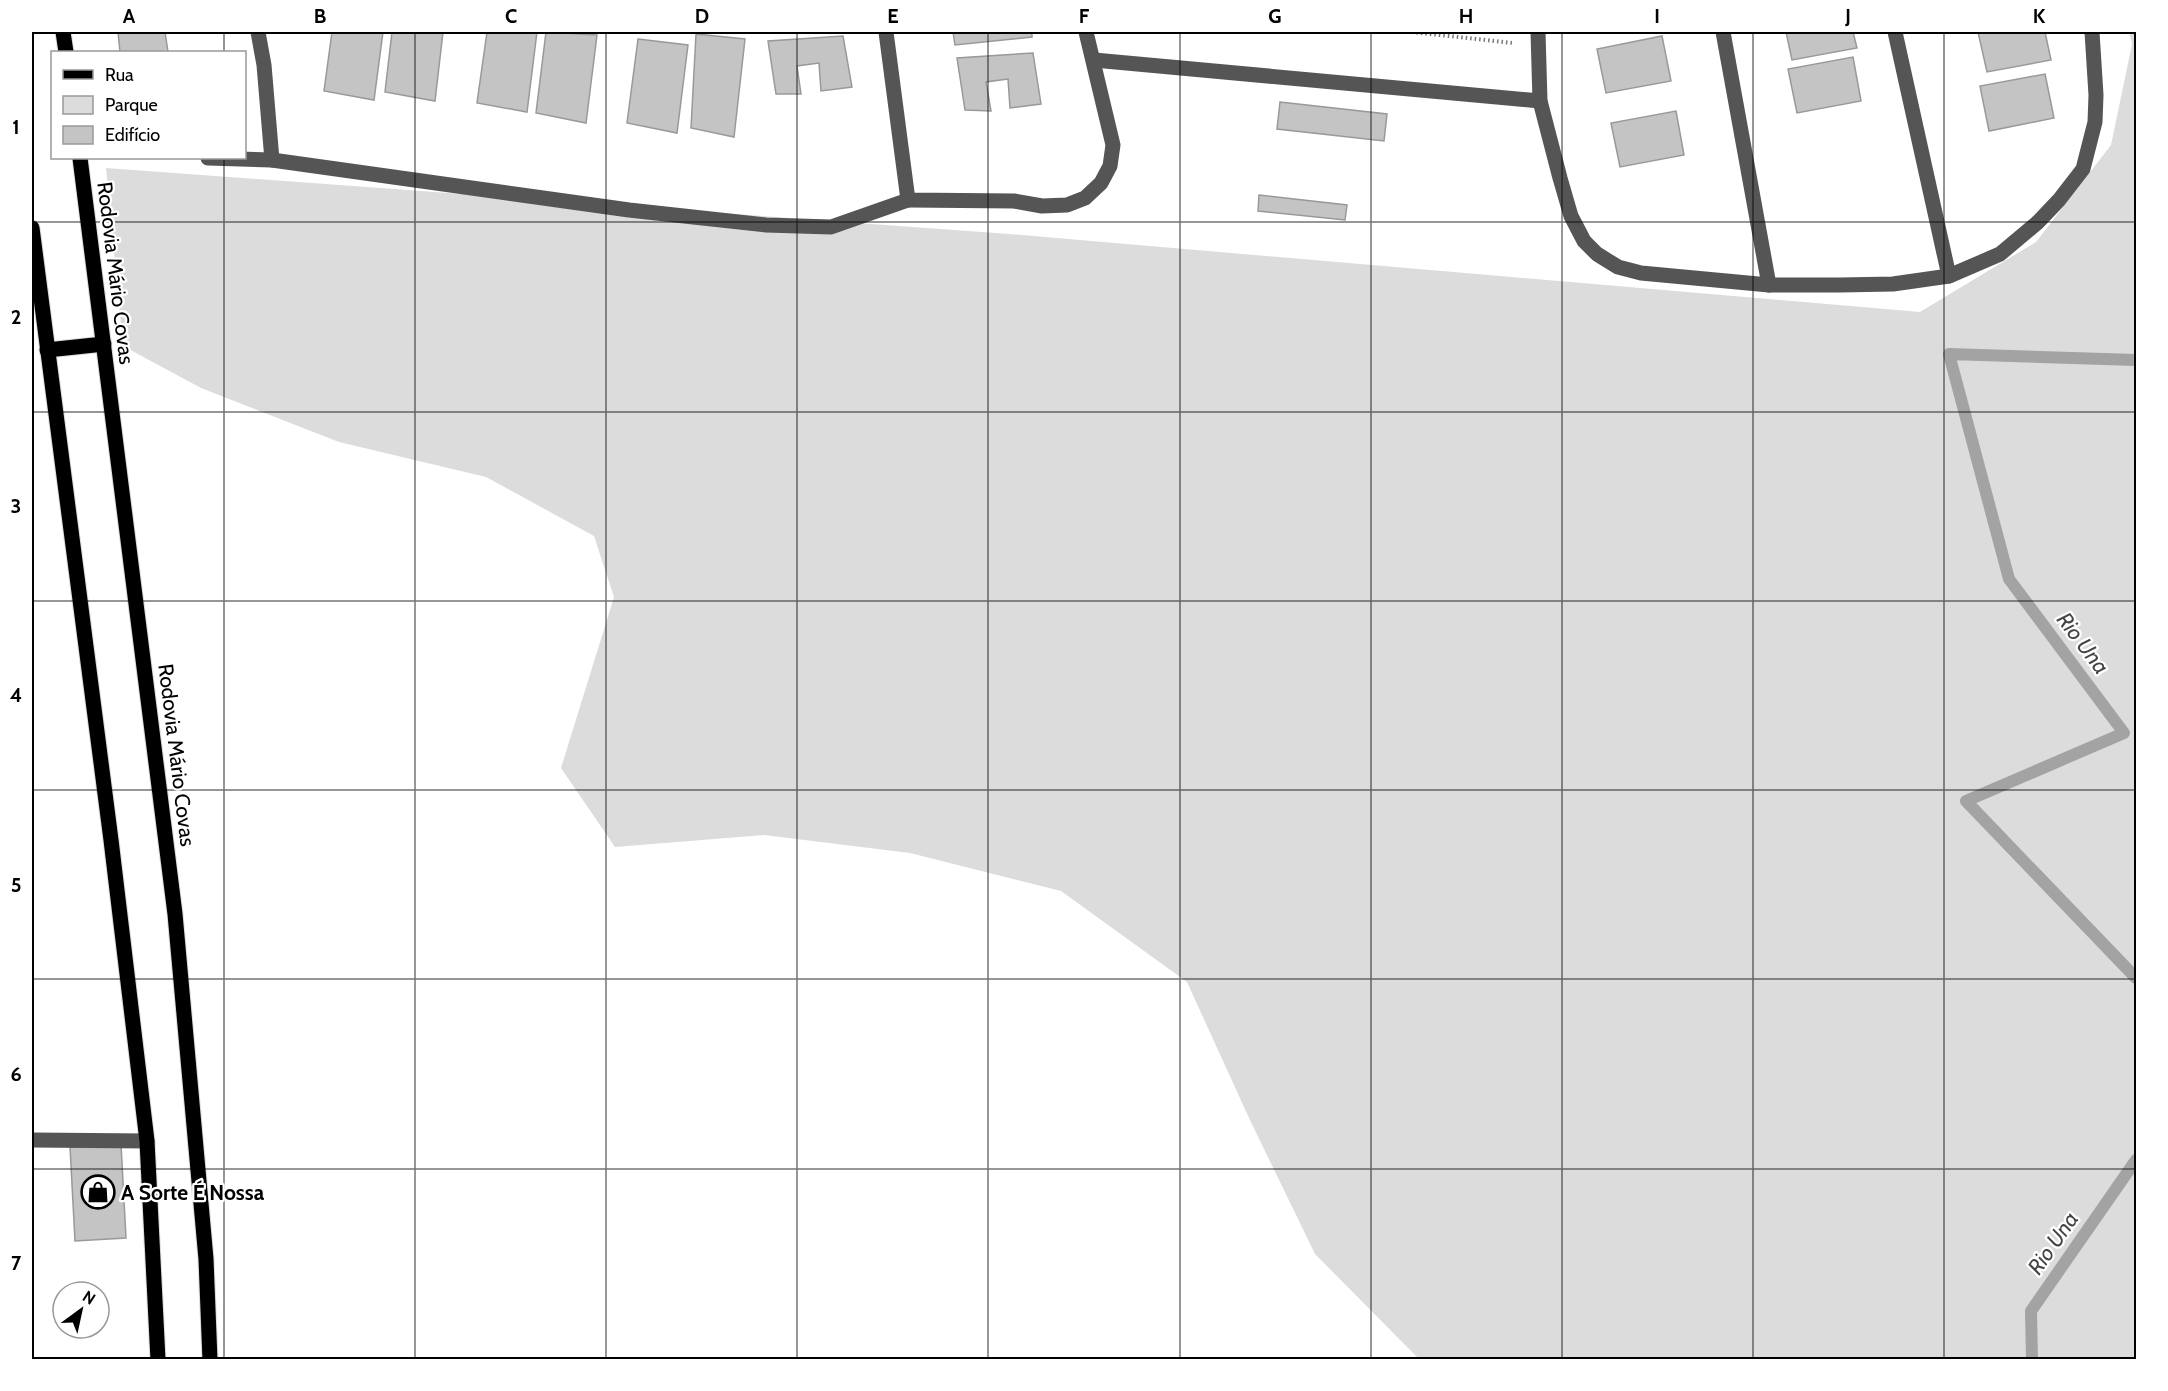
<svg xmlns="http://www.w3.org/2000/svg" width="2168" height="1391" font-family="Cabin,sans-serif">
<rect width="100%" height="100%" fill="#fff"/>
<!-- green -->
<path fill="#dcdcdc" d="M2129,32H2136V1359H1419L1315,1254L1249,1118L1187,982L1061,891L910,853L764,835L615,847L561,768L614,597L594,536L486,477L339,442L201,388L123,346L106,168L1009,234L1920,312L2036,242L2111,145L2132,44Z"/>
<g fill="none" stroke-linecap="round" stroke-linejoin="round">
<!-- stream -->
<g stroke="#a3a3a3" stroke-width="12">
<path d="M2136,360L1949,354L2009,579L2124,733L1966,801L2136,978"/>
<path d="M2032,1360L2031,1311L2136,1160"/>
</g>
</g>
<!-- building -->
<g fill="#c4c4c4" stroke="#999" stroke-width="1.5">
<path d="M118,32H165L168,52H120Z"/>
<path d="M332,32H383L374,100L324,91Z"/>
<path d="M392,32H443L435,101L385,92Z"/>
<path d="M487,32H537L527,112L477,103Z"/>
<path d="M546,32L597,35L586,123L536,113Z"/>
<path d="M953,32H1032V37L955,45Z"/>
<path d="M1786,32H1853L1857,48L1792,60Z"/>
<path d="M1978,32H2045L2051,60L1987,72Z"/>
<path d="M696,34L745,39L734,137L691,128Z"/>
<path d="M843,36L852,87L821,91L819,63L797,66L801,94H776L768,41Z"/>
<path d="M1662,36L1671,81L1606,93L1597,49Z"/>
<path d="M638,39L688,45L677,133L627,123Z"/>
<path d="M1033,53L1041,104L1010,108L1008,79L986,82L991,111L965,110L957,58Z"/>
<path d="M1853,57L1861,101L1797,113L1788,69Z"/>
<path d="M2045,74L2054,118L1989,131L1980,86Z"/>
<path d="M1280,102L1387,114L1384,141L1277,129Z"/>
<path d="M1676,111L1684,155L1620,167L1611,123Z"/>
<path d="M1259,195L1347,205L1345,220L1258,211Z"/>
<path d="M121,1144L126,1238L75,1241L70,1147Z"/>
</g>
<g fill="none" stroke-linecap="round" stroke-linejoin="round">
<defs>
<g id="major">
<path d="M63,32L66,52"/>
<path d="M80,158L175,914L206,1259L210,1360"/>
<path d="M32,228L111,840L147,1141L158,1360"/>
<path d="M47,350L104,344"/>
</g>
</defs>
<!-- major casing -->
<use href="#major" stroke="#dbdbdb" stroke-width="17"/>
<!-- path -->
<path stroke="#777" stroke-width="4" stroke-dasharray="1.5 3" stroke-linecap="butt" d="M1412,32L1513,43"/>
<!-- minor -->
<g stroke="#555" stroke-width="15">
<path d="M258,32L264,65L272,160"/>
<path d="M886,32L908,200L1014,201L1042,206L1067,205L1085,198L1101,183L1110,166L1113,145L1086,32"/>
<path d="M1538,32L1540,101L1560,178L1571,216L1584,241L1597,254L1618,267L1641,273L1769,285H1840L1893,284L1949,276L2000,254L2037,223L2059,200L2083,169L2095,122L2096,95L2092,32"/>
<path d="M1723,32L1769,285"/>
<path d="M1895,32L1949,276"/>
<path d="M1094,60L1540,101"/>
<path d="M208,158L272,160L629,210L766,225L831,227L908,200"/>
<path d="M32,1140L147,1141"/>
</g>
<!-- major -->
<use href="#major" stroke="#000" stroke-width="15"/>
</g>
<!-- grid -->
<path fill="none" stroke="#000" stroke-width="1.5" stroke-opacity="0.55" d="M224,32V52M415,32V1360M606,32V1360M797,32V1360M988,32V1360M1180,32V1360M1371,32V1360M1562,32V1360M1753,32V1360M1944,32V1360M224,158V1360M32,222H2136M32,412H2136M32,601H2136M32,790H2136M32,979H2136M32,1169H2136"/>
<!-- icons -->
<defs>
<symbol id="shop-ring" viewBox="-11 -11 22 22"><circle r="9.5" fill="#fff" stroke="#000" stroke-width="1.5"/><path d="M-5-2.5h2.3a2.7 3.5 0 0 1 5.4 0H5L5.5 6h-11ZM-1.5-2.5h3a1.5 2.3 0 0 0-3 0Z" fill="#000"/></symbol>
</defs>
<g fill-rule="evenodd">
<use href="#shop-ring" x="79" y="1173" width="38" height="38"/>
</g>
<g text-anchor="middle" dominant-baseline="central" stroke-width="4.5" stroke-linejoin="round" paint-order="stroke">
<!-- street labels -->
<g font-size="21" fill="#000" stroke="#fff">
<text transform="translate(116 273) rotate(83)">Rodovia Mário Covas</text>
<text transform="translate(177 755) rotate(83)">Rodovia Mário Covas</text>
</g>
<!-- poi labels -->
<g font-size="21" font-weight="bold" fill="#000" stroke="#fff" text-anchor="start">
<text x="121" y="1192">A Sorte É Nossa</text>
</g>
<!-- water labels -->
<g font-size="22" font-style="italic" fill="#444" stroke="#fff">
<text transform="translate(2083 643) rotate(53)">Rio Una</text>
<text transform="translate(2053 1243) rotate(-55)">Rio Una</text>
</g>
</g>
<!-- border -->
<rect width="2168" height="1391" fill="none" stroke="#ffffff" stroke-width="66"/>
<!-- legend -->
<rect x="51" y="51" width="195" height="108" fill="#ffffff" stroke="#999999" stroke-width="1.5"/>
<rect x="63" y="70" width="30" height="9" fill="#000000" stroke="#999999" stroke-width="1.5"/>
<text x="105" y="81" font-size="18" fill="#000000">Rua</text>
<rect x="63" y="96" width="30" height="18" fill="#dcdcdc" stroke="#999999" stroke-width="1.5"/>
<text x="105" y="111" font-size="18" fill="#000000">Parque</text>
<rect x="63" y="126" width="30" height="18" fill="#c4c4c4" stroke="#999999" stroke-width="1.5"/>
<text x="105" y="141" font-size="18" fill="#000000">Edifício</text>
<!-- north arrow -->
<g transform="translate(81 1310) rotate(33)"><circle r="28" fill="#ffffff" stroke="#999999" stroke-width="1.5"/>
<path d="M0-4.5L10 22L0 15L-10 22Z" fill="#000000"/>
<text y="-9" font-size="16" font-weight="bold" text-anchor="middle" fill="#000000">N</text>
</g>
<rect x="33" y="33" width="2102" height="1325" fill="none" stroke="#000" stroke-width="2"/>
<g font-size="20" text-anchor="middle" font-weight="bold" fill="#000">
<text x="129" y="23">A</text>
<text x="320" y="23">B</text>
<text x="511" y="23">C</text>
<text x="702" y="23">D</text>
<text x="893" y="23">E</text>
<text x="1084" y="23">F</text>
<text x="1275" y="23">G</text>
<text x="1466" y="23">H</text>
<text x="1657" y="23">I</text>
<text x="1848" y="23">J</text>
<text x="2039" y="23">K</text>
<text x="16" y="134">1</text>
<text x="16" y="324">2</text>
<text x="16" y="513">3</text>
<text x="16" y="702">4</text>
<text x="16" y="892">5</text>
<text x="16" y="1081">6</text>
<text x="16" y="1270">7</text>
</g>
</svg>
